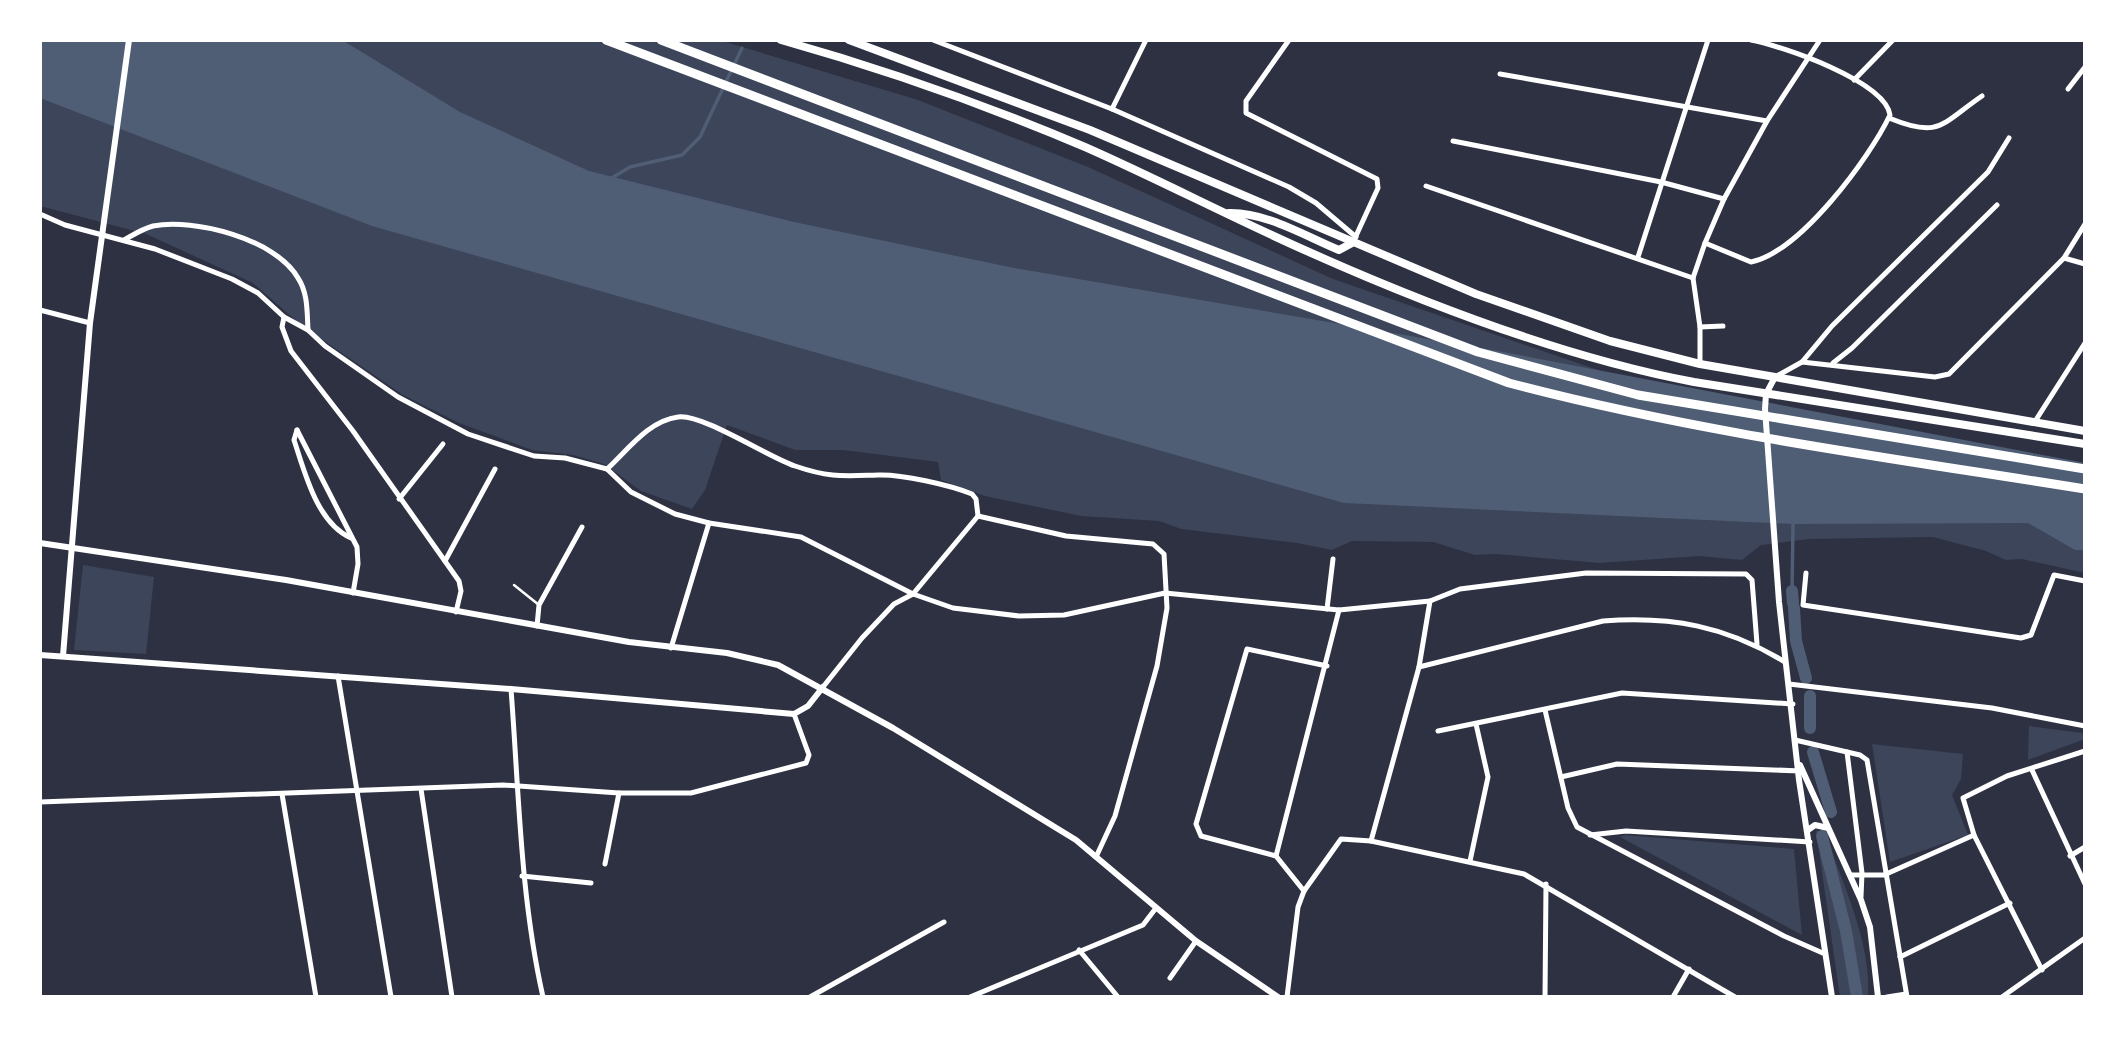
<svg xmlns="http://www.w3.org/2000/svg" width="2125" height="1037" font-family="Figtree,sans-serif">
<rect width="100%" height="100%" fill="#2d3142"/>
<!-- green -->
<g fill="#3c4559">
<path d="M40,40H719L918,100L1088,167L1333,279L1630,381L2085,463V573L2022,559L2006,560L1986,551L1933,537L1809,539L1761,545L1742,560L1700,556L1599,563L1496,554L1475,555L1433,542L1352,541L1332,550L1297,543L1181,529L1159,521L1081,516L985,496L941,480L938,462L843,450H795L727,425L705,490L692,509L641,491L604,464L573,455L532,450L459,423L403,395L301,325L253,283L146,234L40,206Z"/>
<path d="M83,565L154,577L146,654L74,650Z"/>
<path d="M2029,726L2082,733L2085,739L2028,760Z"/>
<path d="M1872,744L1963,754L1961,779L1952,795L1968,835L1890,862Z"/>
<path d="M1816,830L1826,836C1843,884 1872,945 1868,997H1840Z"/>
<path d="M1625,835L1794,849L1802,935L1620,837Z"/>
</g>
<!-- water -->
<path fill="#4f5d75" d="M40,40H342L460,112L589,171L794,222L1014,268L1498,351L2085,463V550H2075L2028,523L1793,524L1344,503L372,226L40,98Z"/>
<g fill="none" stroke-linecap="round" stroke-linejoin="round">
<!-- stream -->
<g stroke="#4f5d75" stroke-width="3.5">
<path d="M610,179L630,167L682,155L700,137L742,48"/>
<path d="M1792,591L1793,524"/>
</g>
<!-- canal -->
<g stroke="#4f5d75" stroke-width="12">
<path d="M1792,591L1793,603"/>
<path d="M1794,608L1796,641L1806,678"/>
<path d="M1810,696V728"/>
<path d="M1813,752L1831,812"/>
<path d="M1822,836L1846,931L1857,997"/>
</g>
<!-- service -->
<path stroke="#fff" stroke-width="2.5" d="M514,585L539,605"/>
<!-- minor -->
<g stroke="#fff" stroke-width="5">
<path d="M933,40L1112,109L1289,187L1316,203L1356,237"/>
<path d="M1289,40L1246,101V113L1377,179L1378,188L1355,238"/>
<path d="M1500,74L1767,121"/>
<path d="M1854,80L1893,40"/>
<path d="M2068,89L2085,67"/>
<path d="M1112,109L1146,40"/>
<path d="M1889,118C1940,139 1941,124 1982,96"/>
<path d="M1453,141L1661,182L1724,199"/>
<path d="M1426,186L1693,278"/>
<path d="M40,214L65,225L155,249L232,279L258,293L284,317L308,330L325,346L398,397L468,434L534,456L565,458L607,469L631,492L675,514L709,523L801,537L913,594L953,608L1019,616L1064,615L1165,593L1339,610L1430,601L1460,589L1586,573L1746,574L1752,580L1757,644"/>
<path d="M124,240C133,235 142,229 153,226C194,218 276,239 298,278C308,293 307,312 308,330"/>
<path d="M1705,243L1751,262C1800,252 1869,159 1890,115C1885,81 1782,46 1751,40"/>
<path d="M1638,257L1708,40"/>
<path d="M2064,258L2085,264"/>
<path d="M40,310L90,323"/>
<path d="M284,317L282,327L291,351L353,431L459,581L461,591L456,612"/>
<path d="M1700,327L1723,326"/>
<path d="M1802,362L1832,326L1988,172L2009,138"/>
<path d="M1833,363L1852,348L1997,205"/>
<path d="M1700,364V327L1693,278L1705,243L1724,199L1767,121L1820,40"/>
<path d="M1775,377L1802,362L1935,377L1949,374L2064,258L2085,224"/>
<path d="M2034,423L2085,343"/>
<path d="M297,430L357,547L358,564L353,593"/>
<path d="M297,430L294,440C305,473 317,523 351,538"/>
<path d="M607,469C628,450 648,421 678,417C701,413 768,457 795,466C830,478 843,476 878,475C901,474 950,485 972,494L976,499L978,516L913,594L894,604L862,638L823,687"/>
<path d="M399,499L443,444"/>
<path d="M978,516L1066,536L1153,544L1164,554L1167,608L1157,666L1115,816L1096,857"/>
<path d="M445,561L495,469"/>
<path d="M1806,573L1803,605L2021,638L2031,635L2054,575L2085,581"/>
<path d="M1327,609L1333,559"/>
<path d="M537,626L539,605L582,527"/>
<path d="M671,648L709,523"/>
<path d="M1419,667L1603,621C1672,616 1726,626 1785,662"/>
<path d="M338,676L391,997"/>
<path d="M1789,684L1992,708L2085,726"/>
<path d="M511,689C519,792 520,895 543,997"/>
<path d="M1545,710L1568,808L1577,827L1784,936L1825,954"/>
<path d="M1438,731L1622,693L1793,704"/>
<path d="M1795,740L1860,755L1867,760L1907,997"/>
<path d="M1847,752L1862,873L1861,897"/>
<path d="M2032,770L2085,884"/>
<path d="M1561,777L1617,764L1801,771"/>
<path d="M421,789L452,997"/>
<path d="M282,794L316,997"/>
<path d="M40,802L503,785L619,793H691L806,763L809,755L794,714"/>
<path d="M1590,835L1626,831L1810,842"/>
<path d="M1371,841L1419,667L1430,601"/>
<path d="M1276,856L1339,610"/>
<path d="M2070,856L2085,847"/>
<path d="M1470,861L1488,777L1476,724"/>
<path d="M605,864L619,793"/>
<path d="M1850,875H1884L1974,835"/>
<path d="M522,876L591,883"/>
<path d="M1304,891L1341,839L1371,841L1524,874L1735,997"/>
<path d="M1079,950L1118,997"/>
<path d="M1900,957L2010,903"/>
<path d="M2042,970L1974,835L1963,798L2007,776L2085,751"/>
<path d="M1170,978L1196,941"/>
<path d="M810,997L944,922"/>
<path d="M970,997L1143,925L1156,908"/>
<path d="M1287,997L1298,907L1304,891L1276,856L1201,836L1196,824L1247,649L1327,666"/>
<path d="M1545,997L1546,884"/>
<path d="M1673,997L1689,969"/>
<path d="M1887,997L1906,994"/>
<path d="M2002,997L2085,938"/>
</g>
<!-- tertiary -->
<g stroke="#fff" stroke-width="6">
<path d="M1775,377L1766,394L1765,409L1779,602L1799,780L1832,997"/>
<path d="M40,543L286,580L629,642L727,653L778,665L893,728L1076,840L1196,941L1278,997"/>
<path d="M40,655L511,689L794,714L808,706L823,687"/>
<path d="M63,656L90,323L129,40"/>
<path d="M1800,765L1861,900L1870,927L1878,997"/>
<path d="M1808,830L1815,825L1828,828"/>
</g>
<!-- primary -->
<g stroke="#fff" stroke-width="8">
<path d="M781,40C884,69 986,105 1085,147C1160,180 1234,219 1309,252C1428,305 1566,358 1694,382L2085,444"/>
<path d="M849,40L1090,130L1476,294L1610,341L1700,364L2085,431"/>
<path d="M1229,213C1266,212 1305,236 1339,250L1352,243"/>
</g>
<!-- motorway -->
<g stroke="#fff" stroke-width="9">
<path d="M606,40L1509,383C1698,433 1892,458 2085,489"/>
<path d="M661,40L1478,352L1638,395L2085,469"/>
</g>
</g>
<!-- border -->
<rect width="2125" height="1037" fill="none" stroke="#ffffff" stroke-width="84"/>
</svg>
